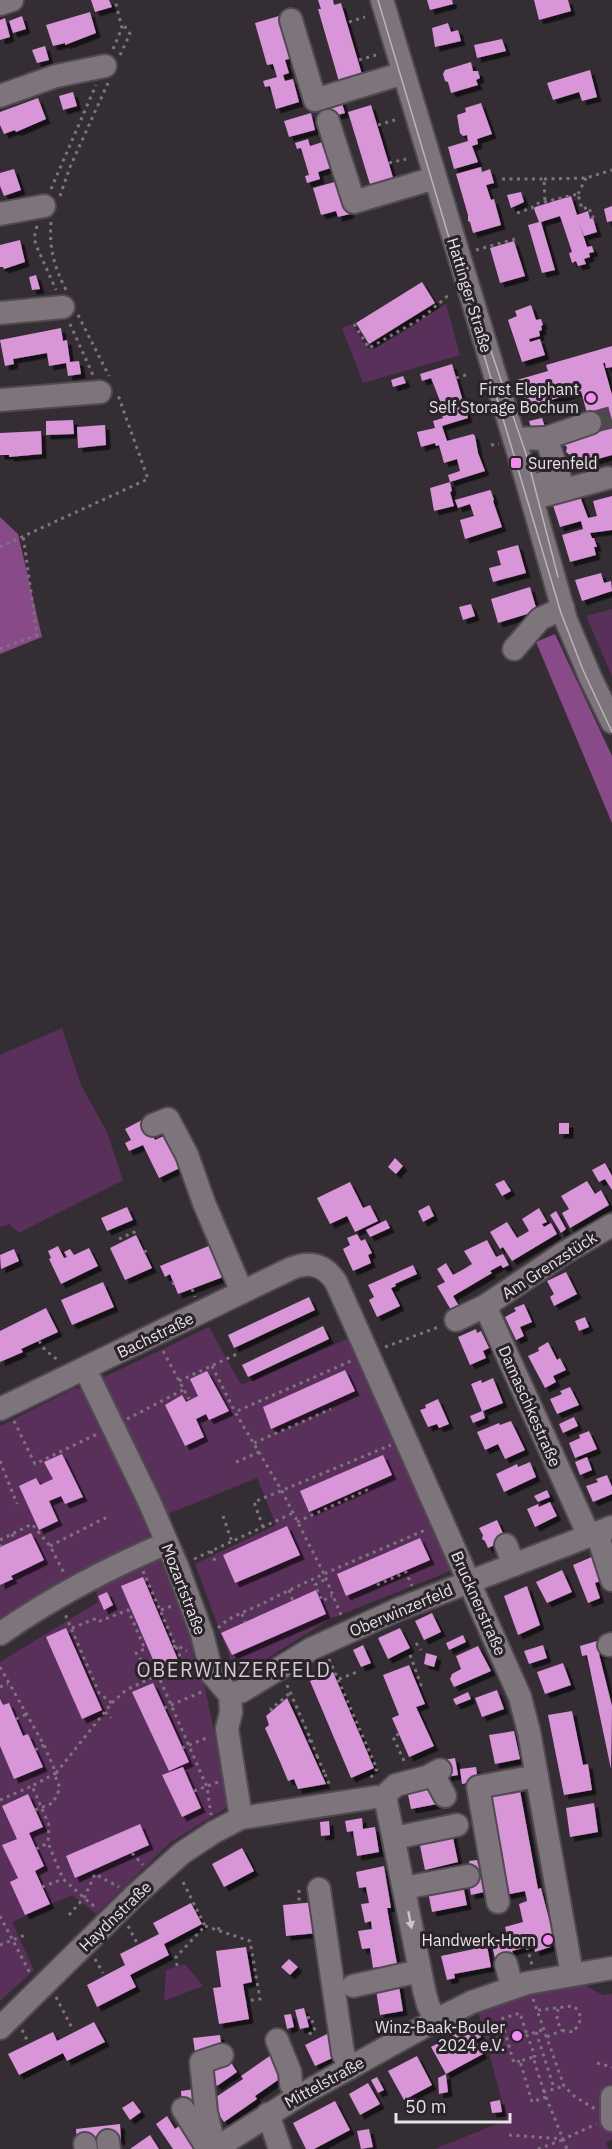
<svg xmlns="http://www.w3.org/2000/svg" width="612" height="2149" font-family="'IBM Plex Sans',sans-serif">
<defs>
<filter id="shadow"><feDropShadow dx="4.5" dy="4.5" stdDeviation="0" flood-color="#0009"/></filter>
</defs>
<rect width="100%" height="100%" fill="#342d34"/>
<!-- green -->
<g fill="#593059">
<path d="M446,304L460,355L363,383L342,328L352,324L367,348L374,349L415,325L422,319Z"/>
<path d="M612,609V676L586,616Z"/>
<path d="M62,1028L81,1085L107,1132L123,1180L19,1233L9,1224L0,1227V1055Z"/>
<path d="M209,1327L241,1385L347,1339L401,1446L453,1564L450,1571L330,1619L244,1673L234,1669L195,1564L276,1525L257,1478L165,1515L102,1378Z"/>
<path d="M75,1388L85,1389L149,1523V1536L142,1545L0,1623V1426Z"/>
<path d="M154,1559L168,1560L200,1663L229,1806L171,1842L96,1914L72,1895L12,1922L34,1970L0,2001V1662L98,1602L96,1588Z"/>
<path d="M185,1964L203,1986L164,2001L166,1970Z"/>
<path d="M584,1985L603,1995L612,1994V2139L606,2143L609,2149H435L507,2120L477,2008L542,1987Z"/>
</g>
<!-- forest -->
<g fill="#884a88">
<path d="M0,517L18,534L42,637L0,654Z"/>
<path d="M555,634L612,756V823L536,642Z"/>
</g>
<!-- building -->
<g fill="#d895d7" filter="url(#shadow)">
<path d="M91,0H109L112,7L95,12Z"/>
<path d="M318,0H333L334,5L341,3L363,78L340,85L318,9H321Z"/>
<path d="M427,0H452L453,4L430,10Z"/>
<path d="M534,0H568L571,11L539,20Z"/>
<path d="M90,12L96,33L65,45V43L53,46L46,25Z"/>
<path d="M22,16L26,29L13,33L9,21Z"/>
<path d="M279,16L292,58L285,60L289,73L283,75L285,81L293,79L299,102L276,109L270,86L265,87L263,81L277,77L273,64L267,65L255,23Z"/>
<path d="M5,18L10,37L0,40V20Z"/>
<path d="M448,23L451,32L458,30L461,41L435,47L432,28Z"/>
<path d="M502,39L506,51L477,58L474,45Z"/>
<path d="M45,46L49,60L37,63L32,50Z"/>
<path d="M471,62L473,71H478L480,78L476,80L478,85L451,93L448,82L445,81L443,74L445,70Z"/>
<path d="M590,70L597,97L582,101L579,92L553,100L547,83Z"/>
<path d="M73,92L77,106L63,110L59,96Z"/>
<path d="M340,97L345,113L331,117H324L320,104Z"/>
<path d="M38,98L46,119L16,132L15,130L4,134L0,125V112Z"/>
<path d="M481,103L492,134L477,139L478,144L472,146L478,162L454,169L448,147L468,141L467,135L463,136L460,133L457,115L466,112L465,108Z"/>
<path d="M371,105L395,184L372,191L348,112Z"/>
<path d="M311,113L315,130L289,137L284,121Z"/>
<path d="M308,139L310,146L326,141L334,167L318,172L320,179L307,183L305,176L309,175L301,148L297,149L295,143Z"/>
<path d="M481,167L482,172L490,169L494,183L486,185L491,200L494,199L501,225L473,233L470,222L468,221V215L456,174Z"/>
<path d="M14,169L21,190L4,196L0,186V173Z"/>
<path d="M338,181L350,214L338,217L336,211L321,215L313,188Z"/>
<path d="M521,192L524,202L511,208L507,195Z"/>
<path d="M571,196L577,215L588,211L590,219L593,218L597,232L584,236L579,222L587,247L592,246L594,252L589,253L590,257L584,259L586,264L578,266L576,261L572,263L569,253L572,252L560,216L541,222L555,270L542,273L528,225L539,222L534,209L535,207Z"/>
<path d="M612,206V221L607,222L604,209Z"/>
<path d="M20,240L25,262L4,269L3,267H0V245Z"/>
<path d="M514,241L525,276L500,283L490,248Z"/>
<path d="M36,275L40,289L32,290L29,277Z"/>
<path d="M422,282L435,303L369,344L356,323Z"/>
<path d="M531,305L536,320L541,319L543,325L541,326L542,330L539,331L540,336L529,339L530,342L540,339L545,355L522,362L508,320L517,316L515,311Z"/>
<path d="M61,328L63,341L67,340L70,362L79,361L81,374L68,376L66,363L49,366L47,353L13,359L14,364L5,366L0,340Z"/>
<path d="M612,346V367L606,368L605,363H603L612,395V455L580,464V461L574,465H570L568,462L570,455L566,452L567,447L563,444L591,428L581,391L525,408L517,380L548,371L546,365Z"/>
<path d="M452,364L468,418L442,426L447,441L473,434L475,436L478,453L485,471L450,482L448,475L460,471L457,459L444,463L439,445L436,446L435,443L421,447L417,432L435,428L433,421L443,418L439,407L442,406L431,378L422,381L420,374Z"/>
<path d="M403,376L406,383L393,387L391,380Z"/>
<path d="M542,418L546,430L533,434L529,421Z"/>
<path d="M73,420L74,434L46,435V421Z"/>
<path d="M105,425L106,445L78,448L77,427Z"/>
<path d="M41,431L42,454L9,457V455H0V433Z"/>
<path d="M450,482L452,491L450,492L454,506L434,511L430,488Z"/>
<path d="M490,490L491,491L494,500L493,501L502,527L465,539L460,520L474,516L470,504L458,508L455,500Z"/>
<path d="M578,491L588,518L597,516L593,501L612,496V530L590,533L592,538H594L597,547H594L596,555L570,562L562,535L583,529L581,521L560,527L551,499Z"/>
<path d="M518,545L526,573L493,582L489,568L501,565L497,551Z"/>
<path d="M601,573L604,583L611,581L612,591L582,601L575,580Z"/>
<path d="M530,587L537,611L498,623L491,599Z"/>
<path d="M471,604L475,616L463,620L459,607Z"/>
<path d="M142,1120L148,1131L150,1130L155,1140L168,1134L184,1166L159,1178L143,1145L129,1151L125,1143L131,1140L125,1129Z"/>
<rect x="559" y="1123" width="10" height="11"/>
<path d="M395,1158L403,1166L396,1174L388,1167Z"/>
<path d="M605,1163L612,1176V1190L605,1179L599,1182L592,1170Z"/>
<path d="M504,1180L511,1191L502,1196L495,1184Z"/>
<path d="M587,1181L595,1194L601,1190L609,1205L570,1228L562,1213L569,1209L561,1196Z"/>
<path d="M350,1182L363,1208L370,1205L378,1221L355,1232L347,1216L330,1224L317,1198Z"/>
<path d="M429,1205L434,1216L423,1222L418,1211Z"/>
<path d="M127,1207L133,1220L107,1231L101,1218Z"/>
<path d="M539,1208L547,1222L542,1224L544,1227L551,1223L557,1234L512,1261L503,1247L500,1249L490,1232L507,1222L517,1238L529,1231L522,1219Z"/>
<path d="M556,1211L566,1229L561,1233L550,1215Z"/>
<path d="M386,1220L390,1228L370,1237L366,1230Z"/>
<path d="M357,1234L361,1241L365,1239L372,1253L368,1255L371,1263L353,1271L343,1249L350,1245L347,1238Z"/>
<path d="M136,1235L152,1268L125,1280L110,1248Z"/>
<path d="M487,1240L496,1257L503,1254L509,1265L503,1268L501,1265L490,1271L492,1273L453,1296L459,1306L451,1310L437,1286L445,1282L437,1269L446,1263L453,1275L464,1269L472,1264L464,1251Z"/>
<path d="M211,1245L223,1277L178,1294L170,1274L165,1277L160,1266Z"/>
<path d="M58,1246L64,1258L67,1257L64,1252L70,1249L74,1255L89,1248L98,1266L61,1284L49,1259L51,1258L48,1251Z"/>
<path d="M14,1249L19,1261L1,1269L0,1255Z"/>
<path d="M413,1265L417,1274L395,1284L396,1286L391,1288L400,1306L377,1317L369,1300L374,1297L368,1285Z"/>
<path d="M566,1272L577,1294L554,1306L550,1297L554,1294L547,1281Z"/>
<path d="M103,1282L114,1307L72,1325L61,1300Z"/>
<path d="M309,1297L315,1310L234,1348L228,1335Z"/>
<path d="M524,1304L532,1322L520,1327L524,1336L516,1340L505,1317L516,1311L514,1308Z"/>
<path d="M46,1308L58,1332L21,1349L23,1352L0,1362V1331Z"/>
<path d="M585,1317L589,1327L579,1331L575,1321Z"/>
<path d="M323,1326L329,1339L248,1377L242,1365Z"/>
<path d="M476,1329L477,1333L481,1331L489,1348L483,1351L486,1358L470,1365L458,1337Z"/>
<path d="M548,1342L557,1360L560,1358L566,1370L553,1376L556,1382L545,1388L528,1356L539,1351L538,1348Z"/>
<path d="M345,1370L355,1391L271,1429L263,1407Z"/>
<path d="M207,1371L229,1411L209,1420L206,1414L196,1419L204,1437L185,1446L165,1405L182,1395L186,1402L198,1396L190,1379Z"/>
<path d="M493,1378L503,1403L483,1411L485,1418L473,1423L470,1416L482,1411L471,1384L481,1380L482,1383Z"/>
<path d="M570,1387L579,1405L557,1414L550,1399L562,1394L560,1391Z"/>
<path d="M438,1399L449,1424L439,1428L437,1424L428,1427L420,1410L426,1408L425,1405Z"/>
<path d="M574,1417L578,1426L563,1433L559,1424Z"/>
<path d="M511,1421L525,1450L505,1459L498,1444L485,1450L477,1432L499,1423L500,1425Z"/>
<path d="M589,1431L597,1449L575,1458L569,1443L580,1438L579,1435Z"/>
<path d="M62,1454L83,1497L65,1504L61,1496L49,1501L58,1521L39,1530L19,1486L36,1478L40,1485L53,1479L44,1462Z"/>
<path d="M383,1455L392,1475L309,1512L300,1491Z"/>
<path d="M587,1457L592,1470L580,1475L575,1462Z"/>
<path d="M530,1462L536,1477L504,1492L496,1474L517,1464L518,1467Z"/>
<path d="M607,1475L612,1487V1494L593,1502L586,1486L598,1482L596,1479Z"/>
<path d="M547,1490L550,1497L538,1502L534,1496Z"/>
<path d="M550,1502L557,1516L535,1527L527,1509L538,1504L539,1507Z"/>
<path d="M497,1520L506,1540L488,1548L485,1541L482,1539L483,1535L479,1528Z"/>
<path d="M287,1526L300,1555L235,1583L223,1555Z"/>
<path d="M31,1533L44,1560L11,1576L13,1579L0,1585V1547Z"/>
<path d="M420,1538L430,1560L346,1596L337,1574Z"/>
<path d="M594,1556L603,1580L595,1583L600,1598L588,1603L573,1565Z"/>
<path d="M562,1570L572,1592L547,1603L536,1582Z"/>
<path d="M143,1577L178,1660L158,1671L121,1586Z"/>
<path d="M527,1586L540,1625L518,1635L504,1596Z"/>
<path d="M316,1590L326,1614L232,1655L221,1633Z"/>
<path d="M107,1592L113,1605L104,1610L98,1596Z"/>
<path d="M432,1613L441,1632L424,1640L415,1621Z"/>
<path d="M66,1628L102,1710L82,1719L46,1637Z"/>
<path d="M400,1628L410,1648L388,1659L378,1638Z"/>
<path d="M463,1635L466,1642L449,1650L446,1643Z"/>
<path d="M607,1638L610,1652L599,1654L612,1706L611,1769L587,1655L582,1656L580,1646Z"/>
<path d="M363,1645L371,1663L361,1667L353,1650Z"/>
<path d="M543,1645L547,1658L529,1664L524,1651Z"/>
<path d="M478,1646L491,1671L454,1687L450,1679L452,1674L461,1669L456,1656Z"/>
<path d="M426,1653L437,1656L434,1667L424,1664Z"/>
<path d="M563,1663L571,1685L545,1694L537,1672Z"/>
<path d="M409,1665L425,1704L416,1707L434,1746L409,1757L392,1718L399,1715L383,1675Z"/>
<path d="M333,1672L374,1768L351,1778L310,1681Z"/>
<path d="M153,1683L189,1762L169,1771L132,1692Z"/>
<path d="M497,1690L504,1709L482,1717L475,1698Z"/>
<path d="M468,1692L471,1699L456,1705L453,1699Z"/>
<path d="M287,1698L294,1713L326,1784L298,1789L294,1779L288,1781L281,1764L265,1728L269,1725L266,1716Z"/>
<path d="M0,1699L3,1705L9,1703L23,1736L28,1734L43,1767L14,1779L0,1746Z"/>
<path d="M572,1711L583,1765L588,1764L592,1790L564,1795L548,1715Z"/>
<path d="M514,1731L520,1759L495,1764L489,1735Z"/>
<path d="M455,1758L458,1775L441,1778L438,1761Z"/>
<path d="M183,1767L201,1808L182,1817L162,1775Z"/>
<path d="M476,1767L478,1781L462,1784L460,1769Z"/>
<path d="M432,1780L437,1804L411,1809L406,1785Z"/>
<path d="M519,1785L538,1889L541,1888L553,1935L550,1947L535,1952L534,1945L512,1951L514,1959L496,1963L492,1945L509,1941L505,1927L523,1922L519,1904L527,1901L525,1891L505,1895L489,1790Z"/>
<path d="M28,1794L43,1827L29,1833L44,1866L35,1871L50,1904L25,1915L10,1882L18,1878L2,1845L17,1839L2,1806Z"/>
<path d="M594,1803L598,1832L570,1837L566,1808Z"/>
<path d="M362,1818L363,1829L375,1827L379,1852L357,1856L353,1831L347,1832L345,1821Z"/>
<path d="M329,1821L330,1835L321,1836L320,1822Z"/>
<path d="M140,1824L149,1845L75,1878L66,1856Z"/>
<path d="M451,1828L458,1862L425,1870L418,1836Z"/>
<path d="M242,1848L254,1871L224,1887L212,1864Z"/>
<path d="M477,1860L484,1892L471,1895L467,1872L471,1871L469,1861Z"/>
<path d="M384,1866L391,1908H387L397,1964L388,1965L389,1974L378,1975L377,1967L373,1968L370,1948L362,1949L358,1931L372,1929L371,1921L365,1923L361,1904L369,1903L366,1887L359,1888L356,1872Z"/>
<path d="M462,1880L467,1905L432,1912L427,1887Z"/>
<path d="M315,1902L318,1933L286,1936L283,1905Z"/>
<path d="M191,1903L202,1924L164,1944L169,1955L130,1975L136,1987L97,2007L87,1985L125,1965L120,1954L159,1934L153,1923Z"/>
<path d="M486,1940L491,1967L454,1974L455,1978L447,1980L441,1956L474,1949L473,1943Z"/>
<path d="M246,1947L252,1982L243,1984L249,2019L219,2024L213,1988L221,1987L216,1951Z"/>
<path d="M289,1959L298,1967L290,1975L281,1967Z"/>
<path d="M398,1980L403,2011L380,2015L375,1984Z"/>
<path d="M304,2008L309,2027L300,2029L295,2010Z"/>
<path d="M291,2014L294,2027L287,2029L284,2015Z"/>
<path d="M94,2022L105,2042L67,2061L63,2053L19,2075L8,2054L53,2032L57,2041Z"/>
<path d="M475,2026L481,2037L475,2040L483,2054L446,2074L431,2047L469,2027L470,2029Z"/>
<path d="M331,2032L341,2054L315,2066L305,2045Z"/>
<path d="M220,2035L222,2049L195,2052L193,2038Z"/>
<path d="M274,2053L288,2073L255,2096L257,2099L224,2122L210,2101L243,2079L241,2076Z"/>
<path d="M417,2056L432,2085L404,2100L388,2071Z"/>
<path d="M230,2061L237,2072L217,2086L209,2075Z"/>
<path d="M446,2074L448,2092L439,2094L438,2078Z"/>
<path d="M377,2077L384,2090L378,2093L371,2080Z"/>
<path d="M368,2083L380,2104L360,2115L349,2094Z"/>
<path d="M195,2089L196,2104L182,2105L181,2091Z"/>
<path d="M500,2100L502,2112L492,2113L490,2102Z"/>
<path d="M133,2101L141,2112L130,2120L122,2108Z"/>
<path d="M335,2101L350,2130L314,2149H306L293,2123Z"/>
<path d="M167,2116L175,2129L186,2121L202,2144L194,2149H173L156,2124Z"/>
<path d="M120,2124L121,2140L77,2145L76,2129Z"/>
<path d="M369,2129L373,2147L361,2149L357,2131Z"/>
<path d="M150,2135L159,2149H130Z"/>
</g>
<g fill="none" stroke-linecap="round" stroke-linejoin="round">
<!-- minor-tunnel -->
<path stroke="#4f484f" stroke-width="22" stroke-dasharray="22 11" stroke-linecap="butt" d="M590,423L612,417"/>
<defs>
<g id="minor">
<path d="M382,0L525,475L566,620L591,679L612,722"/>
<path d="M0,4L12,0"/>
<path d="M291,20L315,100L404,73"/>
<path d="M0,96L56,76L105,66"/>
<path d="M328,121L354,202L435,178"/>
<path d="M0,214L44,206"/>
<path d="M0,313L63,307"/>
<path d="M0,400L100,392"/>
<path d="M546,438L590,423"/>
<path d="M514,439L546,438L560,478L529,487"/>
<path d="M542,496L608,478"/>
<path d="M514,649L540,619L563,608"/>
<path d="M153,1125L168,1119L187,1155L204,1203L242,1292"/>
<path d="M485,1306L589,1536"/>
<path d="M456,1320L485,1306L564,1253L612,1225"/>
<path d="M85,1369L149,1501L177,1566L202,1634L212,1674L230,1695L231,1712L227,1729L241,1818"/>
<path d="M0,1409L290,1269C309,1261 324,1264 336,1282L520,1697L529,1732L572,1974"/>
<path d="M597,1533L612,1580"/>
<path d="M506,1545L514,1565"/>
<path d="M0,1634C54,1596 106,1569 167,1543"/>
<path d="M609,1645L612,1644"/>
<path d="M230,1695L242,1691L311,1649L399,1609L612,1527"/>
<path d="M433,1774L445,1796"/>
<path d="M382,1798L396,1785L427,1777L440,1770"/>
<path d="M394,1838L457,1825"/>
<path d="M404,1888L468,1876"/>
<path d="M319,1889L343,2053L350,2068"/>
<path d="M498,1902L478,1787L537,1776"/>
<path d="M506,1964L512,1987"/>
<path d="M353,1986L420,1971"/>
<path d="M0,2028L134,1896L182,1853L214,1832L241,1818L376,1797L382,1798L386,1801L424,1990L428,2005L436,2020"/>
<path d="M277,2040L290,2072L291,2084L297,2097"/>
<path d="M612,2097V2120"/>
<path d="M183,2109L208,2149"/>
<path d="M268,2114L280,2149"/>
<path d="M108,2141L109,2149"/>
<path d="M85,2144L86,2149"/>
<path d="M215,2149L297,2097L436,2020L472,2002L527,1983L612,1968"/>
<path d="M215,2149L206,2112L201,2062L222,2055"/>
</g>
</defs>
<!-- minor casing -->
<use href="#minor" stroke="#514a51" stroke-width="26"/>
<!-- path -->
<g stroke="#7c757b" stroke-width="3" stroke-dasharray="3 4.5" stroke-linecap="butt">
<path d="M349,22L365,17"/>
<path d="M113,49L122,28L115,0"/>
<path d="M120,55L130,34L123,24"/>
<path d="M359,60L376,55"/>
<path d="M378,125L395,120"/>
<path d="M389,163L406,159"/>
<path d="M502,179H544L545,202"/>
<path d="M544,179L586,178L612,170"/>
<path d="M51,189L96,85"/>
<path d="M578,194L586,178"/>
<path d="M60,196L70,167L108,83"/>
<path d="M517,213L532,208L535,204L578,194L582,209L589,207L592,217L598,216"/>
<path d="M51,222C49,249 54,266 66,290"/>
<path d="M37,226L34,238L36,245L56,290"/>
<path d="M476,250L515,239"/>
<path d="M78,315L109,376"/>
<path d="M70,324L93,375"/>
<path d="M354,324L369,348L422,318L451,293"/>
<path d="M456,378L469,374"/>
<path d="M464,404L477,400"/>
<path d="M491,445L499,444"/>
<path d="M0,547L148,479L118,395"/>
<path d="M0,649L37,635L23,535"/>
<path d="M119,1239L139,1230"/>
<path d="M144,1252L148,1250"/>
<path d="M172,1284L174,1283"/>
<path d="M192,1289L195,1297"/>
<path d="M39,1341L45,1350L59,1361"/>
<path d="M385,1347L441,1326"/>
<path d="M163,1351L189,1399"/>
<path d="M212,1366L235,1412"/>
<path d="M179,1381L237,1354"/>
<path d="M127,1419L183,1390"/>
<path d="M14,1421L35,1464L97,1434"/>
<path d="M254,1443L331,1409"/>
<path d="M0,1461L17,1504"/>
<path d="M236,1462L259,1452"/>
<path d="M223,1516L232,1542"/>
<path d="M297,1522L369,1489"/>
<path d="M263,1527L254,1502L391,1445"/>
<path d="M12,1534L15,1541"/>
<path d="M0,1540L32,1524L50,1546L64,1573"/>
<path d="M0,1545L1,1547"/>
<path d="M50,1546L105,1518L109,1520"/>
<path d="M211,1551L215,1561"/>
<path d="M194,1559L293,1513"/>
<path d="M143,1571L183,1663"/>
<path d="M324,1580L315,1585L322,1601L332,1596"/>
<path d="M377,1585L406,1572L412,1586"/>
<path d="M289,1590L293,1601"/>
<path d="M161,1610L174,1605"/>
<path d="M242,1614L245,1622"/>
<path d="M341,1615L324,1574L282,1491L235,1412L351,1361"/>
<path d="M72,1628L97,1618L100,1621L128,1610L145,1649L136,1653L153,1677"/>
<path d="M218,1628C230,1616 247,1611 262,1604C315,1576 371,1554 425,1530"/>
<path d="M416,1643L421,1650"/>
<path d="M173,1647L176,1645L187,1651"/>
<path d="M410,1655L421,1685L418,1686"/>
<path d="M329,1659L377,1769L369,1780"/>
<path d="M0,1667L44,1745L56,1773L112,1703L99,1693L65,1614"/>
<path d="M158,1675L184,1663"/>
<path d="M339,1679L357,1672"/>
<path d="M287,1685L311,1740L307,1742"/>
<path d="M0,1687L8,1684"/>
<path d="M112,1703L126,1690L158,1675L207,1787L211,1815"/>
<path d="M164,1708L204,1691"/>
<path d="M272,1711L271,1709L290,1693"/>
<path d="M105,1712L111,1718"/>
<path d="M16,1719L27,1714"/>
<path d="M399,1734L393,1737L406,1765"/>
<path d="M311,1740L317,1756L314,1758"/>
<path d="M182,1748L209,1737"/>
<path d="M35,1750L44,1745"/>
<path d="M317,1756L325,1774L322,1776"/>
<path d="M56,1773L32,1786L49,1825L48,1843L63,1879L97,1909"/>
<path d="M325,1774L330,1786"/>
<path d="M194,1791L218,1782"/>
<path d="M0,1800L32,1786"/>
<path d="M35,1810L53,1803L60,1788L55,1776"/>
<path d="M36,1849L48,1843"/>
<path d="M132,1853L143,1865"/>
<path d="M42,1887L63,1879"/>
<path d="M299,1890V1902"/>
<path d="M69,1915L84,1898L95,1874L119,1887"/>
<path d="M0,1916L30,1973"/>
<path d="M128,1926L137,1943"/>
<path d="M205,1926L250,1941L260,1999L246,2001"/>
<path d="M218,1930L221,1923"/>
<path d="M0,1945L25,1935"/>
<path d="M527,1947L532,1965"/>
<path d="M95,1959L103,1973"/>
<path d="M177,1966L176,1957L205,1926L181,1878"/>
<path d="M56,1997L73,2030"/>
<path d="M533,1999L564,2086L574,2096L595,2109"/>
<path d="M538,2010L573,2006L578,2010L581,2019L574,2032L564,2031C557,2025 556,2018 558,2009"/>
<path d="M307,2018L311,2017L315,2031L307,2035"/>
<path d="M22,2030L28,2042"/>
<path d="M536,2032L554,2088"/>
<path d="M547,2037L562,2030"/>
<path d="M533,2057L535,2056L527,2035L545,2029"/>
<path d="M520,2061L514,2063L501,2019L520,2013L527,2035"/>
<path d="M597,2063L612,2067"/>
<path d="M544,2092L533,2057L520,2061L532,2102L546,2097L544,2092L564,2086"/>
<path d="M546,2097L567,2149"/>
<path d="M509,2135L564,2139L596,2124"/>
<path d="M538,2149L562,2140"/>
</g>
<!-- minor -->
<use href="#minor" stroke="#7d747c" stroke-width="22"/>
<!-- tram -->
<g stroke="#bab5b9" stroke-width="1.5">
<path d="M378,0L561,613L583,670L612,732"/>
<path d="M490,348L527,457L558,577"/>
</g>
</g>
<!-- one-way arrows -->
<defs><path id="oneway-solid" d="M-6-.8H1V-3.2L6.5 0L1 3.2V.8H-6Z" transform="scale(1.5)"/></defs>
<use fill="#ccc6cc" href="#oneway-solid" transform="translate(410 1920) rotate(79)"/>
<!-- markers -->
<g fill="#f28af2" stroke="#2a232a" stroke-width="2">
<circle cx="591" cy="398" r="6"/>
<rect x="510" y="457" width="12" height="12" rx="3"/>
<circle cx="548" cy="1940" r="6"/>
<circle cx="517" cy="2036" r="6"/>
</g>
<g text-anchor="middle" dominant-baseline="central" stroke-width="6" stroke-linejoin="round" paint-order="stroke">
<!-- street labels -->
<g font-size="16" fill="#e7e2e6" stroke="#2a232a">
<text transform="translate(470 295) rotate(73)">Hattinger Straße</text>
<text transform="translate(549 1265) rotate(-33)">Am Grenzstück</text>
<text transform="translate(155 1335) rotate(-26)">Bachstraße</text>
<text transform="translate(530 1406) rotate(66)">Damaschkestraße</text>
<text transform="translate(184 1589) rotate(69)">Mozartstraße</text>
<text transform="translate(479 1603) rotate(66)">Brucknerstraße</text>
<text transform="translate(401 1610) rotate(-23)">Oberwinzerfeld</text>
<text transform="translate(115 1916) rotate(-44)">Haydnstraße</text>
<text transform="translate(324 2082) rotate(-29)">Mittelstraße</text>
</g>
<!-- poi labels -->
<g font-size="16" fill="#e7e2e6" stroke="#2a232a" text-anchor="end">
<text x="579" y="389">First Elephant<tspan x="579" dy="18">Self Storage Bochum</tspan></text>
<text x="528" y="463" text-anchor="start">Surenfeld</text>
<text x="536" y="1940">Handwerk-Horn</text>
<text x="505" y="2027">Winz-Baak-Bouler<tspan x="505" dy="18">2024 e.V.</tspan></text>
</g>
<!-- quarter labels -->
<g font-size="20" letter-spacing="1.5" fill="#d4cad3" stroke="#2a232a">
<text x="234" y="1669">OBERWINZERFELD</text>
</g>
</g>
<!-- scale -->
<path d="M396 2113v9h114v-9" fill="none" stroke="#e7e2e6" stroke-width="3"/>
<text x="405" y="2113" font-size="18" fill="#e7e2e6" stroke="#2a232a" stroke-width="4.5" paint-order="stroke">50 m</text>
</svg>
